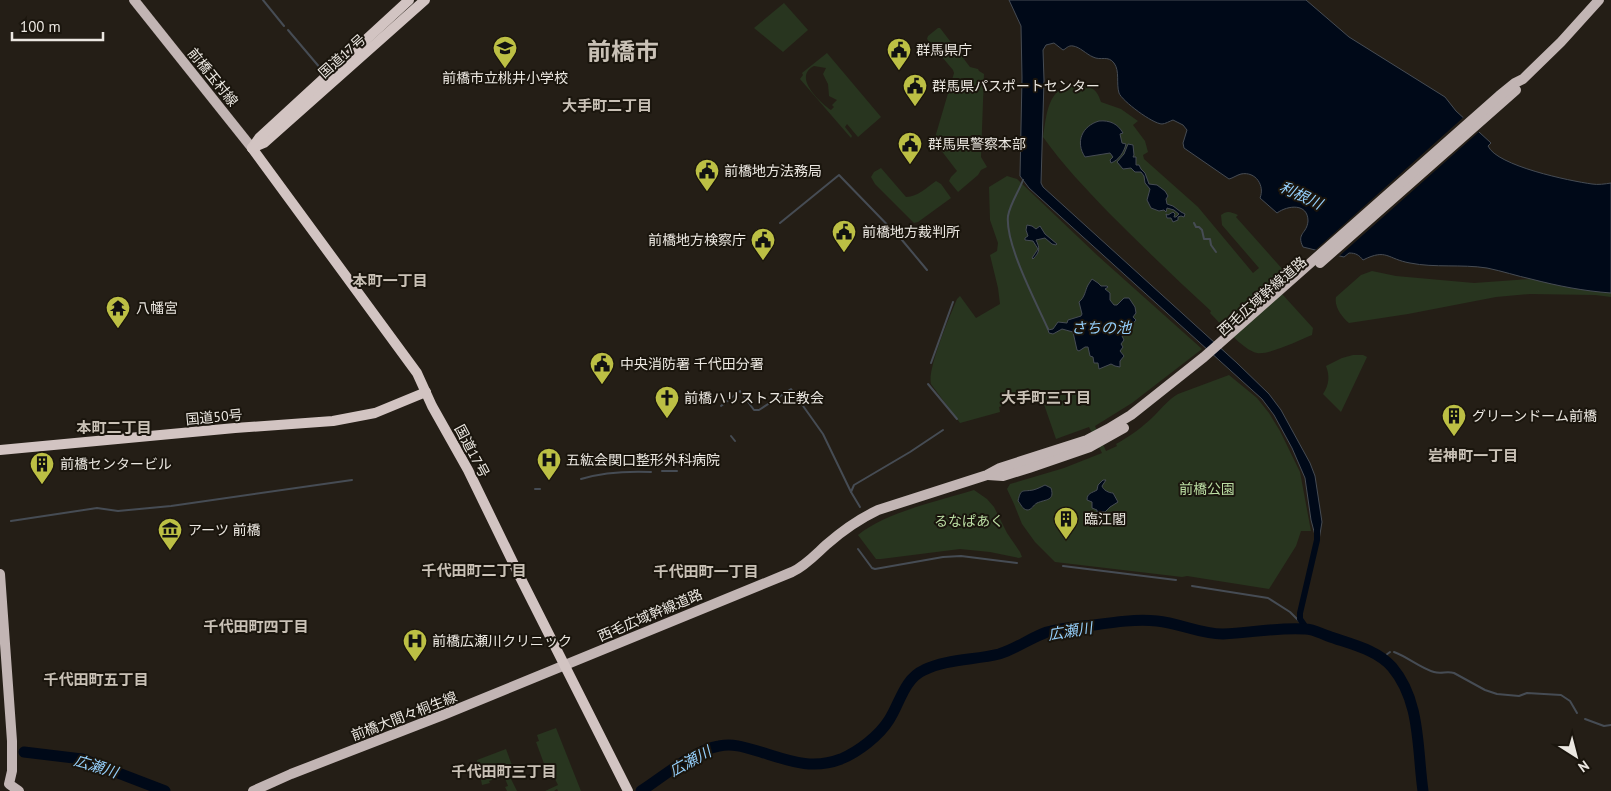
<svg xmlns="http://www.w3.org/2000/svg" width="1611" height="791" font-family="'PT Sans','Noto Sans JP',sans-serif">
<rect width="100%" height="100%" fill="#241e16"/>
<!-- green -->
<g fill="#28351f" fill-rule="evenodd">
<path d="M784,3L808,30L783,52L754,28Z"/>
<path d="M938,28H940L970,67L978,69L979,71L984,74L981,157L987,167L981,170L978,175L958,192L949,181L951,177L957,171L934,141L954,73L953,70L927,39L928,36Z"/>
<path d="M827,53L881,117L858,137L847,124L845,127L852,136L851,138L800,79L803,75L802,73ZM814,66L826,68L823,74L828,84L829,96L837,100L832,105L834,107L831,110C821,103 792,77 814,66Z"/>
<path d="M1076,83C1090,88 1096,86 1101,102L1121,109L1138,121L1133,125L1145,141L1148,152L1143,155L1144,159L1198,207L1253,273L1259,268L1222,225L1221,215C1227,210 1231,212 1238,215L1236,217L1285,272L1273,284L1313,328L1312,335C1300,340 1269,355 1257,353C1243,350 1221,324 1210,313L1211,311C1176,279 1142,246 1109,213C1085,188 1063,165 1043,137C1047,113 1047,88 1076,83Z"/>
<path d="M881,168L906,197C918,197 927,187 936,181L941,184L951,198L918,222L914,223L875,184L871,177L874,172Z"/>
<path d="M1007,176L1017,179L1098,256L1202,349L1132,403L1095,426L1106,451L1117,446L1116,444C1129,437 1144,426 1154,416C1162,408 1168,400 1178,394L1229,375L1257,398L1269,413L1280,431L1300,472L1311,531H1301L1296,546L1269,589L1187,576L1182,577L1055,562L1035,542L1022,524L1014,504L1007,489L1010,484L1064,468L1102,453L1089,427L1056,439L1039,390L1001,401L1002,406L999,407L1000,412L960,423L931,384C927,369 950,316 957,299L960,296L976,318L1000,304L998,288L990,255L997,251L998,243L990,220L989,187Z"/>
<path d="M1372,271L1396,276L1474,283L1530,279L1593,291L1611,293V297L1595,295L1530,294L1496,297L1408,314L1349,323C1342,317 1334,307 1336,297L1361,275Z"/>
<path d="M1353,355H1363L1367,357L1341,412L1323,394C1329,385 1330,376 1326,366L1342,358Z"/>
<path d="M974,490L987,499L994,507L1007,533L1020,552L1022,557L1019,558L990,552L960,549L881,559H876L858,535C886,512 939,501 974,490Z"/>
<path d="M556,728L581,791H558L557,789L554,791H545L558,785L550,769H546L536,742L539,741L537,735Z"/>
<path d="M506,749L513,768L507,771L517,791H507L505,787L508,786L504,776L489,781L490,783L482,785L477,760Z"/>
</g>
<!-- water -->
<g fill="#000918" stroke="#464c54">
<path d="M1009,0H1306L1349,37L1445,97L1456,111L1491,143L1488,146C1497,166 1570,181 1592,184C1598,185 1605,184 1611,183V293C1584,291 1558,286 1531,279C1517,276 1502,271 1487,268C1461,264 1435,268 1410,263C1387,259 1387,248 1363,260C1359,255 1356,253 1349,253L1344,257L1303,247C1296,233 1307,234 1308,221C1308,203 1288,205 1277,213L1260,198C1265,186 1256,171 1241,174C1237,175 1233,178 1229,179L1184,148L1183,143L1187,130L1183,125L1173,120C1170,121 1165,124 1162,124C1153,124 1122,101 1119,93C1116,83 1120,71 1114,63C1108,55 1101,61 1093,57C1086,54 1080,47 1073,46C1068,45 1066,49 1063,50L1054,43L1046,45L1043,50L1044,80L1041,183L1043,187L1237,363L1269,394L1281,410L1310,463L1315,476L1322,522L1319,540L1316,539L1311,520L1305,478L1292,448L1274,415L1262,399L1029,188L1020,176L1022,78L1021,26Z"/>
<path d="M1099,121C1110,120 1118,124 1123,133L1120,134L1122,143L1126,144C1124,152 1119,160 1111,163L1110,160L1113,157L1110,153L1085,157C1075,142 1082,126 1099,121Z"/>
<path d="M1128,144L1133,145L1134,155L1133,157H1136V165H1139L1141,169L1145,173L1149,184L1157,185L1165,191L1168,196L1166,199L1167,204L1173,206L1181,212L1185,214L1184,217L1181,216L1178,217V220L1173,222L1171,218H1167L1166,214L1168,215L1173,212L1175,214L1174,217H1176L1179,214L1174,210L1167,208L1166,212L1164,210L1159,211L1151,208L1147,200L1150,189L1145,183L1144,176L1141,172H1135L1131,168L1123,169L1117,162L1124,154Z"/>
<path d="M1027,225L1032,226L1036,229L1040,226L1045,234L1057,244L1056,245L1052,244L1045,238L1036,240C1040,248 1040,252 1033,259L1032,258L1038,249L1033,241L1025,240V238L1028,236L1026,230Z"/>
<path d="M1092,279L1098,283L1101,286H1107L1108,287L1105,289L1110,293V300L1114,305H1117L1124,298H1129L1135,307L1136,313L1133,317L1136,320L1122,336L1124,340L1121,344L1123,347L1120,351L1124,356L1120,361V367L1115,366L1111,364L1099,369L1098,363H1094L1093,357L1090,356L1088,347H1085L1079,351L1077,350L1073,332L1062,329L1053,334L1049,333L1048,330L1053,329L1058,322L1067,323L1068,320L1081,316L1082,314L1079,302C1085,297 1085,291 1088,285C1089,283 1091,281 1092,279Z"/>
<path d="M1103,480H1106L1102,486C1103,490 1109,493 1113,493L1118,502L1110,507L1105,512H1097V510L1092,508V502L1087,500C1087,493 1092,493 1097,490L1098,485Z"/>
<path d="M1045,485L1051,488C1055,501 1046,499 1037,503C1033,505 1032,510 1027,510C1022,509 1021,504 1018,501C1021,488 1022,492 1033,490C1037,489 1041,487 1045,485Z"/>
</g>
<!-- pier -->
<path fill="#241e16" d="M1465,116L1481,130L1337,258L1313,252Z"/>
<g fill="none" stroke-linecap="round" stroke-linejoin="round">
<!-- stream -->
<g stroke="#464c54" stroke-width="2">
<path d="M263,0L284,26"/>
<path d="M288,30L321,69"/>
<path d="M1023,180C1019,191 1010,204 1008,216C1005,244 1036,302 1048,329"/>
<path d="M780,223L839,175L902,240L927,270"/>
<path d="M1194,223L1196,227H1199L1202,230L1204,239H1210L1211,245L1216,252"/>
<path d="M931,363L953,302"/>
<path d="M928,384L957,419"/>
<path d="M721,406L740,391L754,410H759L791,389L823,434L851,492"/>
<path d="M731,436L735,441"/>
<path d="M662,471H677"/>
<path d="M581,479C604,472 626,471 651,472"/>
<path d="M535,489H540"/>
<path d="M860,507L851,492L854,485L910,452L943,430"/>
<path d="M11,521L97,508L118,511L171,506L352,480"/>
<path d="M858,549L872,568L875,569L943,557L961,556L1017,563"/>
<path d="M1063,566L1176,580"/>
<path d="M1192,586L1268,598L1290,612L1307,629"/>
<path d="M1394,652C1408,657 1420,668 1434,672C1441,674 1447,671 1454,673L1485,690L1497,694L1519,696L1527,693L1561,695L1570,701L1577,713"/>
<path d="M1382,658L1390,652"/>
<path d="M1585,719L1604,726L1611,725"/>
</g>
<!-- canal -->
<path stroke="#000918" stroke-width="6" d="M1307,629L1300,619V613L1317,540V531"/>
<!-- river -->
<g stroke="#000918" stroke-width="11">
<path d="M24,752L82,759L165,791"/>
<path d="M641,791C663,777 694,750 719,746C735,743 747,748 761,752C790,761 812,770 841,759C858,752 879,736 889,720C900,703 904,679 924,670C946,659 975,660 999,654C1016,649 1030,638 1047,632C1062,628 1079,626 1094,625C1115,622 1136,619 1157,621C1179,623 1200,634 1223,634C1250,633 1278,627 1305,629C1313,629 1320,633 1328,636C1350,644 1376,649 1392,667C1421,701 1417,749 1423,791"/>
</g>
<!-- primary -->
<g stroke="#c2b5b4" stroke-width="10">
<path d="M134,0L252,148"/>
<path d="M1320,263L1516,90"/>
<path d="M988,475L1003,476L1029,468L1090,447L1124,428"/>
<path d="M0,574L12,741V771L9,784L19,791"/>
<path d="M253,791L291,774L443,715L792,572C805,566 815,555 826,545C842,531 859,519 878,510L987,475L1000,468L1087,440L1108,429L1131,415L1204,357L1499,96L1515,83L1523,79L1561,42L1599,0"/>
</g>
<!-- trunk -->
<g stroke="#d2c4c2" stroke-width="10">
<path d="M252,148L417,373L432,406L468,470L521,579L628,791"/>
<path d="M252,148L264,143L425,0"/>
<path d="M252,148L259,138L409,0"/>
<path d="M0,450L235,428L333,421L375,413L426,392"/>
</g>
</g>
<!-- icons -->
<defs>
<symbol id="school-pin" viewBox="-11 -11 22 30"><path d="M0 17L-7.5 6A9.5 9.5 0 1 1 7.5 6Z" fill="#bcbf44" stroke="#1a150d"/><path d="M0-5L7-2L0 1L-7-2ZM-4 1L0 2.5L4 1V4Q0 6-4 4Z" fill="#111"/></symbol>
<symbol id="civic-pin" viewBox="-11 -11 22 30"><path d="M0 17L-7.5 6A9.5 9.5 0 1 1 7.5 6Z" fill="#bcbf44" stroke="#1a150d"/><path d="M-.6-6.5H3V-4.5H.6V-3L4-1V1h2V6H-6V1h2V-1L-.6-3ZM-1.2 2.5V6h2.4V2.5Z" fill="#111"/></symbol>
<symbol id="temple-pin" viewBox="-11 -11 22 30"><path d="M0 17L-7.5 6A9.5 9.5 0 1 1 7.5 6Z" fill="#bcbf44" stroke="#1a150d"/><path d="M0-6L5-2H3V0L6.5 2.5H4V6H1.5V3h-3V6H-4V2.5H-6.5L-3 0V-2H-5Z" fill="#111"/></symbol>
<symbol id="church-pin" viewBox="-11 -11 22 30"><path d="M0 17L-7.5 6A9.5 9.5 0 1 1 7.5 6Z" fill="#bcbf44" stroke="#1a150d"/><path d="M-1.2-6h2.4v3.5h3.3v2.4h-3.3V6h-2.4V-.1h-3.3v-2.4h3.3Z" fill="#111"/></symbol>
<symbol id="building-pin" viewBox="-11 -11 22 30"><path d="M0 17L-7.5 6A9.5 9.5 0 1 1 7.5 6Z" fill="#bcbf44" stroke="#1a150d"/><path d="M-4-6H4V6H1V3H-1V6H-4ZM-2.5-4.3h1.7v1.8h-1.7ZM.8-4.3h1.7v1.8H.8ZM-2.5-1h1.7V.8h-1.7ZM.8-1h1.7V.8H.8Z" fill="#111"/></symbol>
<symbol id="hospital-pin" viewBox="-11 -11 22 30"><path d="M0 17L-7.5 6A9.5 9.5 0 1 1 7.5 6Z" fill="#bcbf44" stroke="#1a150d"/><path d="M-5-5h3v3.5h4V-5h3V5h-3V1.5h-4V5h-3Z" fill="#111"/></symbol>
<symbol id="museum-pin" viewBox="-11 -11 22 30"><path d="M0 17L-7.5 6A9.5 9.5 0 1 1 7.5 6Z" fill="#bcbf44" stroke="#1a150d"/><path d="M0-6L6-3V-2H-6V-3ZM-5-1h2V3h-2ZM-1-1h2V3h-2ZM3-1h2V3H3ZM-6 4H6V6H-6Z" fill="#111"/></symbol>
</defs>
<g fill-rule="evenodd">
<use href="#school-pin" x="491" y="34" width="28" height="38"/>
<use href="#civic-pin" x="885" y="36" width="28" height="38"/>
<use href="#civic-pin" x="901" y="72" width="28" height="38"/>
<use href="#civic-pin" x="896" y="130" width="28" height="38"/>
<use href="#civic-pin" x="693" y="157" width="28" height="38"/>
<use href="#civic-pin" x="830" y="218" width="28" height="38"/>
<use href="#civic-pin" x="749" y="226" width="28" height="38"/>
<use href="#temple-pin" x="104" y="294" width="28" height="38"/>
<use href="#civic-pin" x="588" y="350" width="28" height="38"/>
<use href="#church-pin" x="653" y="384" width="28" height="38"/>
<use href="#building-pin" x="1440" y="402" width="28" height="38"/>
<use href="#hospital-pin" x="535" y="446" width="28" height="38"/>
<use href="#building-pin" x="28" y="450" width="28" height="38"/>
<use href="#building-pin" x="1052" y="505" width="28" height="38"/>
<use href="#museum-pin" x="156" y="516" width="28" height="38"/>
<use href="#hospital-pin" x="401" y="627" width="28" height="38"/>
</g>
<g text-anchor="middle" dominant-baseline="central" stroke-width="4" stroke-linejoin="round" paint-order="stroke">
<!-- poi labels -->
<g font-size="14" fill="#ebe7e1" stroke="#1a150d" text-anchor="start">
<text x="916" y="50">群馬県庁</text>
<text x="505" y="78" text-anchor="middle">前橋市立桃井小学校</text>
<text x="932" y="86">群馬県パスポートセンター</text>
<text x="928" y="144">群馬県警察本部</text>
<text x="724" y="171">前橋地方法務局</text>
<text x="862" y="232">前橋地方裁判所</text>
<text x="746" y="240" text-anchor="end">前橋地方検察庁</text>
<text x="136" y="308">八幡宮</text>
<text x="620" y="364">中央消防署 千代田分署</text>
<text x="684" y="398">前橋ハリストス正教会</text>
<text x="1472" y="416">グリーンドーム前橋</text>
<text x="566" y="460">五紘会関口整形外科病院</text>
<text x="60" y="464">前橋センタービル</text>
<text x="1084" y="519">臨江閣</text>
<text x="188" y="530">アーツ 前橋</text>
<text x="432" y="641">前橋広瀬川クリニック</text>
</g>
<!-- street labels -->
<g font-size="14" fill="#ebe7e1" stroke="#1a150d">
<text transform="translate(342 56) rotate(-42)">国道17号</text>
<text transform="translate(213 77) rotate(51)">前橋玉村線</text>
<text transform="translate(1262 296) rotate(-41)">西毛広域幹線道路</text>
<text transform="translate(214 417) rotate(-5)">国道50号</text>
<text transform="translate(472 451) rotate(62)">国道17号</text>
<text transform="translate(650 615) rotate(-23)">西毛広域幹線道路</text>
<text transform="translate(404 716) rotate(-21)">前橋大間々桐生線</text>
</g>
<!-- park labels -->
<g font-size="14" fill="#bbdda3" stroke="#1a150d">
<text x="1207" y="489">前橋公園</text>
<text x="969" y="521">るなぱあく</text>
</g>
<!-- neighbourhood labels -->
<g font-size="15" font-weight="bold" fill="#c9c1b6" stroke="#1a150d">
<text x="607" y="105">大手町二丁目</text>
<text x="390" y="280">本町一丁目</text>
<text x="1046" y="397">大手町三丁目</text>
<text x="114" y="427">本町二丁目</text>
<text x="1473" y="455">岩神町一丁目</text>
<text x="474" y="570">千代田町二丁目</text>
<text x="706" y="571">千代田町一丁目</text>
<text x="256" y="626">千代田町四丁目</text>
<text x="96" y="679">千代田町五丁目</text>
<text x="504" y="771">千代田町三丁目</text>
</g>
<!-- water labels -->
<g font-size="15" font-style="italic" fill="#95cffb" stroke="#1a150d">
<text transform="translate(1301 195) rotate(25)">利根川</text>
<text x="1101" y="327">さちの池</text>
<text transform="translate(1070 631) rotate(-9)">広瀬川</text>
<text transform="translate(690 761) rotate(-29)">広瀬川</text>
<text transform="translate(96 766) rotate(17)">広瀬川</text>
</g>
<!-- town labels -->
<g font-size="24" font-weight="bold" fill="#c9c1b6" stroke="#1a150d">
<text x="623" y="51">前橋市</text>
</g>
</g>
<!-- north arrow -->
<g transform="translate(1576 756) rotate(144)" stroke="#1a150d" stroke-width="4" paint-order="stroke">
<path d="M0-4L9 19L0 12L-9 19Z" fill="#ebe7e1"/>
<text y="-8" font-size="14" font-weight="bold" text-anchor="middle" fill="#ebe7e1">N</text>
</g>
<!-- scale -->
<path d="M12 32v8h91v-8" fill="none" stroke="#ebe7e1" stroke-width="2.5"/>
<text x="20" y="32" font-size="15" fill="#ebe7e1" stroke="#1a150d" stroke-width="4" paint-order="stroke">100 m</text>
</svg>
